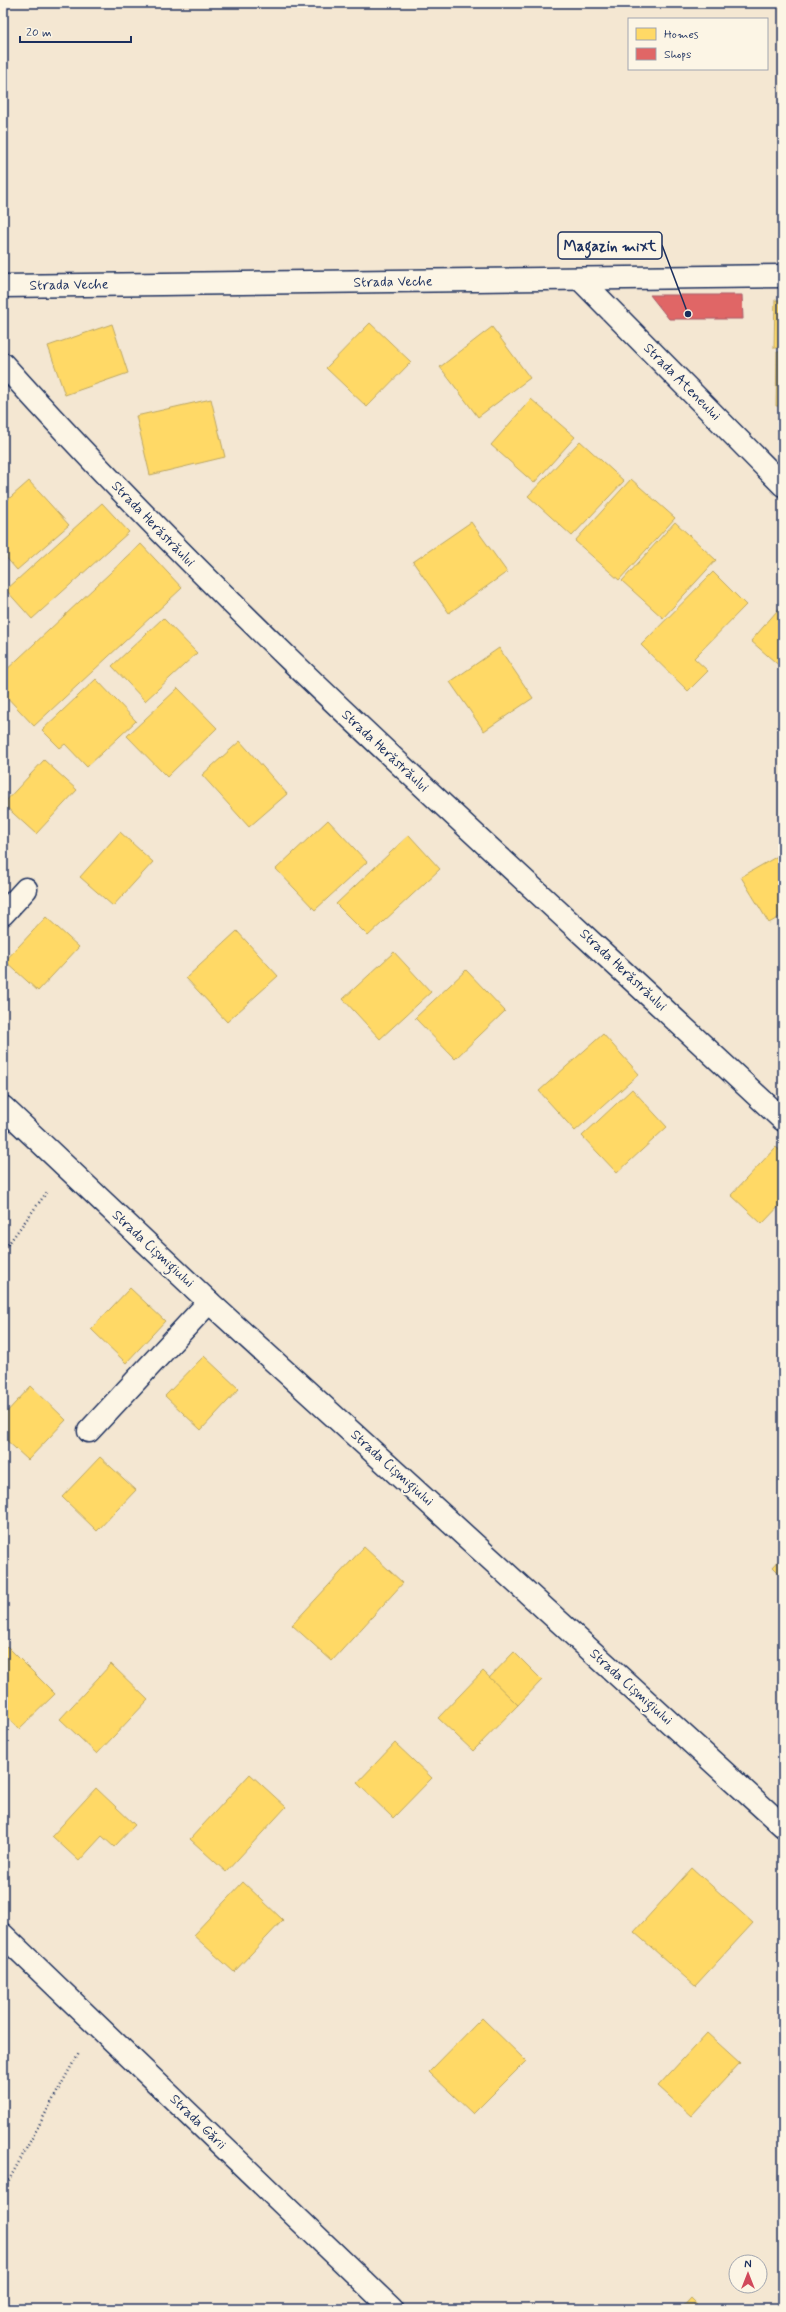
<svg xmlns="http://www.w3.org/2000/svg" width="786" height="2312" font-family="Mynerve,sans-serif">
<rect width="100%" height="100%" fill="#f4e7d2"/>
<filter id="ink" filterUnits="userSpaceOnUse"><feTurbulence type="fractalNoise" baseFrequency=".025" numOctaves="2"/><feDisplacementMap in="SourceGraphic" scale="8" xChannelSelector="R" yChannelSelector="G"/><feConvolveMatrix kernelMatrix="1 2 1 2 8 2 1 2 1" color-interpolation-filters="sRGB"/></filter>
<g filter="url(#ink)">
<!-- homes -->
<g fill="#ffd966" stroke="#bba664">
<path d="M775,300H783V348H774Z"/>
<path d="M370,323L411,362L367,407L326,368Z"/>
<path d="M112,324L128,373L65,395L48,346Z"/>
<path d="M492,327L530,378L478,417L440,367Z"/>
<path d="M777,352H783V406H776Z"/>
<path d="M211,399L225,457L150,475L136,416Z"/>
<path d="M531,399L575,437L534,483L491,445Z"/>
<path d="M580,441L624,481L572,536L528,496Z"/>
<path d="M631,479L675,518L619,580L575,541Z"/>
<path d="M29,481L69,525L17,570L3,554V504Z"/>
<path d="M102,503L129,532L32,619L6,590Z"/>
<path d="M471,522L507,572L449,613L413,562Z"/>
<path d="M675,522L716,560L663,618L622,581Z"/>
<path d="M141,544L182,588L34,726L3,693V673Z"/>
<path d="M713,572L746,605L694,658L708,671L688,691L641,645Z"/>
<path d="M783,604V669L751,641Z"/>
<path d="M163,618L197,653L145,701L112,666Z"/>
<path d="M499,648L533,698L484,731L450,682Z"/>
<path d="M96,679L136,721L87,767L65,744L60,748L42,730Z"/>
<path d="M178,688L217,728L167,777L127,736Z"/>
<path d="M240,741L287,794L249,827L202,775Z"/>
<path d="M44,760L77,790L36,834L3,804Z"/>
<path d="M328,820L367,862L315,910L276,869Z"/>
<path d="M120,832L153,862L113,906L80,877Z"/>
<path d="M409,835L440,869L368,936L336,904Z"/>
<path d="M783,853V915L769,923L741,877Z"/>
<path d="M46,917L79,947L38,991L5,961Z"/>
<path d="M237,931L278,976L227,1022L186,978Z"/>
<path d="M394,952L431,992L380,1039L343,999Z"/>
<path d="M466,970L505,1011L455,1059L415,1018Z"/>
<path d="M603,1034L639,1074L575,1131L539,1091Z"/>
<path d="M632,1089L667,1127L617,1173L582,1136Z"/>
<path d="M776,1147L783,1153V1202L762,1224L731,1195Z"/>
<path d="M130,1288L165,1321L126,1363L91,1329Z"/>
<path d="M204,1356L239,1389L201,1430L165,1396Z"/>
<path d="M31,1386L66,1420L28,1460L3,1437V1416Z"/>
<path d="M100,1457L136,1490L97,1531L62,1497Z"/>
<path d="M364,1547L403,1583L332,1661L292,1625Z"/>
<path d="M783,1556V1577L773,1567Z"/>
<path d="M7,1646L55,1694L19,1729L6,1715L3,1718V1650Z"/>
<path d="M514,1652L542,1680L518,1705L489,1678Z"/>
<path d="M111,1664L148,1700L97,1754L60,1719Z"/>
<path d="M483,1671L518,1705L473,1751L438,1718Z"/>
<path d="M395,1743L432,1778L393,1818L357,1783Z"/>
<path d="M250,1774L286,1807L226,1872L190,1839Z"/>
<path d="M96,1788L135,1825L114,1847L102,1836L79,1861L52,1836Z"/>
<path d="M692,1868L753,1923L695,1986L634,1932Z"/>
<path d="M243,1882L283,1920L234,1972L193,1935Z"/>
<path d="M482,2018L526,2061L473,2114L429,2072Z"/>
<path d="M707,2033L740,2063L691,2116L658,2086Z"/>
<path d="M691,2298L702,2309H681Z"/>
</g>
<!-- shops -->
<path fill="#e06666" stroke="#a55664" d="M650,295H742L743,319H669Z"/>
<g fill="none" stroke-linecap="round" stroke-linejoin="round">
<defs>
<g id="street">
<path d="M581,280L783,485"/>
<path d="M3,286L783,276"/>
<path d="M3,364C245,634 519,872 783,1120"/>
<path d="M3,914L26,889"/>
<path d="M3,1107L209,1302L783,1826"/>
<path d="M89,1431L209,1302"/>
</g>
<path id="secondary" d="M3,1935L392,2309"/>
</defs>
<!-- street casing -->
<use href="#street" stroke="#1b2f5e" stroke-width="25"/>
<!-- secondary casing -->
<use href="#secondary" stroke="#1b2f5e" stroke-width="25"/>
<!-- path -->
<g stroke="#1b2f5e" stroke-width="2.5" stroke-dasharray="1 3" stroke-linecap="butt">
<path d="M3,1251L47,1192"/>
<path d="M3,2191L79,2052"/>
</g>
<!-- street -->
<use href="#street" stroke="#fcf5e5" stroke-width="22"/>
<!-- secondary -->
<use href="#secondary" stroke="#fcf5e5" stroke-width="22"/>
</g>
</g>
<g text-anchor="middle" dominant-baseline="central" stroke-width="4" stroke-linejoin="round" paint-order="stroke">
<!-- street labels -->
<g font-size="14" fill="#1b2f5e" stroke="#fcf5e5">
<text transform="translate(393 282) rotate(-1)">Strada Veche</text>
<text transform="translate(69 285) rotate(-1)">Strada Veche</text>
<text transform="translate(682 382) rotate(45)">Strada Ateneului</text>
<text transform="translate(153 524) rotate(46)">Strada Herăstrăului</text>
<text transform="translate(385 751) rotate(43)">Strada Herăstrăului</text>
<text transform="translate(623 970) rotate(43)">Strada Herăstrăului</text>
<text transform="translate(153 1249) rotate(43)">Strada Cișmigiului</text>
<text transform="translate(392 1468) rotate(42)">Strada Cișmigiului</text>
<text transform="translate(631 1687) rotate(42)">Strada Cișmigiului</text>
<text transform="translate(198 2122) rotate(44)">Strada Gării</text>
</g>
</g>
<!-- callouts -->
<path fill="none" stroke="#1b2f5e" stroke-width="1.5" d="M688 314L662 245"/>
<circle fill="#1b2f5e" stroke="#fcf5e5" stroke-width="1.5" cx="688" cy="314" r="4"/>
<rect fill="#fcf5e5" stroke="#1b2f5e" stroke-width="1.5" x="558" y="232" width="104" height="27" rx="4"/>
<g font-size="15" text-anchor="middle" font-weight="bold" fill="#1b2f5e">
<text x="610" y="251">Magazin mixt</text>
</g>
<!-- margin -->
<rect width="786" height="2312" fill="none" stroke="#fcf5e5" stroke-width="16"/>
<rect x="8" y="8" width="770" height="2296" fill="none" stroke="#1b2f5e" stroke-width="1.5" filter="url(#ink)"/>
<!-- legend -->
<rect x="628" y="18" width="140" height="52" fill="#fcf5e5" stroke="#a2a6af"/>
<rect x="636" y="28" width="20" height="12" fill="#ffd966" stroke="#a2a6af"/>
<text x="664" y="38" font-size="12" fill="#1b2f5e">Homes</text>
<rect x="636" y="48" width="20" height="12" fill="#e06666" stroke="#a2a6af"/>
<text x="664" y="58" font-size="12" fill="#1b2f5e">Shops</text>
<!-- north arrow -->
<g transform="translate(748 2274)"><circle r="19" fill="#fcf5e5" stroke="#a2a6af"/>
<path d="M0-3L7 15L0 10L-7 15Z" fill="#d1495b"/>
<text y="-6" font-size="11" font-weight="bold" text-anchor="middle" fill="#1b2f5e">N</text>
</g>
<!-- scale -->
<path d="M20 36v6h111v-6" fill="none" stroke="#1b2f5e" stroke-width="2"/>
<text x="26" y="36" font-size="12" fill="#1b2f5e" stroke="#fcf5e5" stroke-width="3" paint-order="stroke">20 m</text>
</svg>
